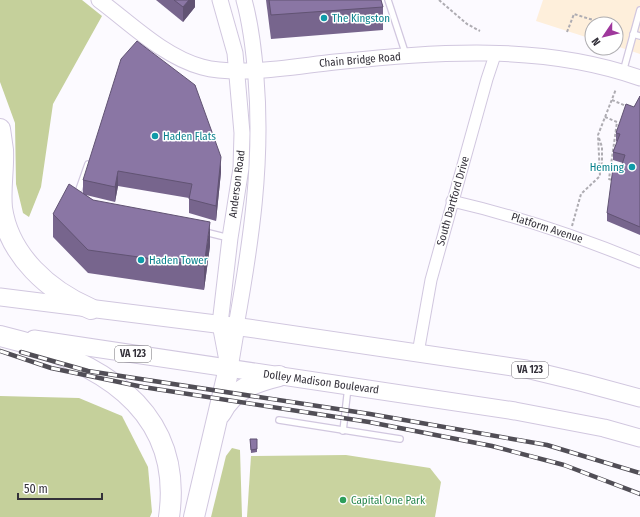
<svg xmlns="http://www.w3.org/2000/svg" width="640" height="517" font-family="'Fira Sans Condensed',sans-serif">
<rect width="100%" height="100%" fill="#fcfaff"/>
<!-- commercial -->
<path fill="#feefdb" d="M543,0H640V54L616,46V24H592V39L536,21Z"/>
<!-- green -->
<path fill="#c9d39f" d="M346,455L430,468L441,482L435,517H247L251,456Z"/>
<!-- forest -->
<g fill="#c5d09b">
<path d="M0,0H82L102,16L53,104L41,187L29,217L23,213L16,184L15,123L0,82Z"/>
<path d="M0,396L79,398L122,416L148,467L152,512L150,517H0Z"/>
<path d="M232,448L240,450L242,517H211L226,456Z"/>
</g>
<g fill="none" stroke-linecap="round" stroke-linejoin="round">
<defs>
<g id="lane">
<path d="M388,0L406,55"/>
<path d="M633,34L640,36"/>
<path d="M623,72L640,10"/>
<path d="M76,198L88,164"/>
<path d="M205,232L229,238"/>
<path d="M279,420L400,439"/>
<path d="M343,431L348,387"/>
</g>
<g id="street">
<path d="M452,201C517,216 579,237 640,262"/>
<path d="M418,353L431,280L487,79L496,52"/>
</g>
<g id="secondary">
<path d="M99,0C130,23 164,57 202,67C239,77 296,66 335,62C437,52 541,43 640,78"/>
<path d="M220,0L235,53L242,133L241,168L230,238L220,324L228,366"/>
<path d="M236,326C251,243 263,162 256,78C254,52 251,25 244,0"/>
</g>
<g id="primary">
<path d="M0,297L248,328L526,369L584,383L640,398"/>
<path d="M34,339L515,411L604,428L640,438"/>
<path d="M229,368L236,326"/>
</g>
<g id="highway">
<path d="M0,129C1,136 2,143 3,150C4,169 0,188 2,208C9,256 49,291 91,309"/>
<path d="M0,336C92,358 185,405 169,517"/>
<path d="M221,413C233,389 255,382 279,376"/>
<path d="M194,517L229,368"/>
</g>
</defs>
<!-- lane casing -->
<use href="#lane" stroke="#d1c7df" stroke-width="8"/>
<!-- street casing -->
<use href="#street" stroke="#d1c7df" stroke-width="13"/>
<!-- secondary casing -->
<use href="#secondary" stroke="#d1c7df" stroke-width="17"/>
<!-- primary casing -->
<use href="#primary" stroke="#d1c7df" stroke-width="19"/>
<!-- highway casing -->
<use href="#highway" stroke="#d1c7df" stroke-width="22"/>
<!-- path -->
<g stroke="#aeacb2" stroke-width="2" stroke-dasharray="3 2" stroke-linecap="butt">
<path d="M439,0L467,24L480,31"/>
<path d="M567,32L574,14L606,24"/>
<path d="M590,39L592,33"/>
<path d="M612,100L626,106"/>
<path d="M605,117L617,122L609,179L612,180"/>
<path d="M599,138L602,147V165L614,168"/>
<path d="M572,226L581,194L600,176L598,135L616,89"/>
</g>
<!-- lane -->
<use href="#lane" stroke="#fff" stroke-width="5.5"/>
<!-- street -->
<use href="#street" stroke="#fff" stroke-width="11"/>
<!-- secondary -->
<use href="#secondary" stroke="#fff" stroke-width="15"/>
<!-- primary -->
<use href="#primary" stroke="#fff" stroke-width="17"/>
<!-- highway -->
<use href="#highway" stroke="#fff" stroke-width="20"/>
<defs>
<g id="rail">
<path d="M0,351L51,368L143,387L369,422L492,446L564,465L640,494"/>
<path d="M21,352L88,371L370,414L547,445L640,473"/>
</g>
</defs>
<!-- rail casing -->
<use href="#rail" stroke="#514e56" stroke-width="4.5"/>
<!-- rail -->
<use href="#rail" stroke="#fff" stroke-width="3" stroke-dasharray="9" stroke-linecap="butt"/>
</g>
<!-- wall -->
<g fill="#77658d">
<path d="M156,0H195V7L183,22Z"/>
<path d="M266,0H381L383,7V30L271,39Z"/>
<path d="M195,85L221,172L216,221L189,213V198L118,186L115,202L86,195L93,200L210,246L204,290L88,273L53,237V214L83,193V180Z"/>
<path d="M640,96V235L607,221V213L623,163L613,160V152L617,142L616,141V133L634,107Z"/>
<path d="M250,439H257V452L251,453Z"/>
</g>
<!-- shaded-wall -->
<g fill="#615373">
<path d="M189,0H195V7L183,22V7Z"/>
<path d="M221,157V172L216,221V206Z"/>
<path d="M118,171V186L115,202V187Z"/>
<path d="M210,222V246L204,290V266Z"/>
</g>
<!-- building -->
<g fill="#8a76a4" stroke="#615373">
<path d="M174,0H189L183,7Z"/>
<path d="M269,0H381L383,7L271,15Z"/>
<path d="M137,41L195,85L221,157L216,206L189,199L192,184L118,171L115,187L83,180L121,59Z"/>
<path d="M640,96V227L607,213L613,168L620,171L625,155L613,152L620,134L616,133L626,104L634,107Z"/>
<path d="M69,184L93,200L210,222L204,266L88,250L53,214Z"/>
<path d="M250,439H257V449L251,450Z"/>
</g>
<!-- markers -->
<g fill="#0f9aa8" stroke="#fff" stroke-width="1.5">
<circle cx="324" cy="18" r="4"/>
<circle cx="155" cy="136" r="4"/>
<circle cx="632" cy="167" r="4"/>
<circle cx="141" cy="260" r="4"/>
</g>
<circle fill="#2e9e5b" stroke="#fff" stroke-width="1.5" cx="343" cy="500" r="4"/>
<g text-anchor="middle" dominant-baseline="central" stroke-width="3" stroke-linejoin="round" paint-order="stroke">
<!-- shield labels -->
<g fill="#fff" stroke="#716f75" stroke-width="1">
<rect x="115" y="346" width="36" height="16" rx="3"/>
<rect x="512" y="362" width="36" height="16" rx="3"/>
</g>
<g font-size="10" font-weight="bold" fill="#34313a">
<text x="133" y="354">VA 123</text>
<text x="530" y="370">VA 123</text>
</g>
<!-- culture labels -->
<g font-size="11" fill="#0d838f" stroke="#fff" text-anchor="start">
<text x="332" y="18">The Kingston</text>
<text x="163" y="136">Haden Flats</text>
<text x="624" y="167" text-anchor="end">Heming</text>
<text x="149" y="260">Haden Tower</text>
</g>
<!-- street labels -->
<g font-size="11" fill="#34313a" stroke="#fff">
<text transform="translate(360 60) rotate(-5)">Chain Bridge Road</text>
<text transform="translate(237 184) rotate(-83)">Anderson Road</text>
<text transform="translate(453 201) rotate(-74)">South Dartford Drive</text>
<text transform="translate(547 228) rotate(18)">Platform Avenue</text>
<text transform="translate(321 382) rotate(8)">Dolley Madison Boulevard</text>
</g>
<!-- leisure labels -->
<g font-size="11" fill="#27864d" stroke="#fff" text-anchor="start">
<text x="351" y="500">Capital One Park</text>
</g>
</g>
<!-- north arrow -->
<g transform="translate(604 36) rotate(235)"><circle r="19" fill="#ffffff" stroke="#aeadb0"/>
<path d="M0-3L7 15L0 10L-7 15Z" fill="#9f389c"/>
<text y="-6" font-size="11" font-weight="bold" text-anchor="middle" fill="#34313a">N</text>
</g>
<!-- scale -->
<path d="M18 493v6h84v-6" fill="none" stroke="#34313a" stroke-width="2"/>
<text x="24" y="493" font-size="12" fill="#34313a" stroke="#ffffff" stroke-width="3" paint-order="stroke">50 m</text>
</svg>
